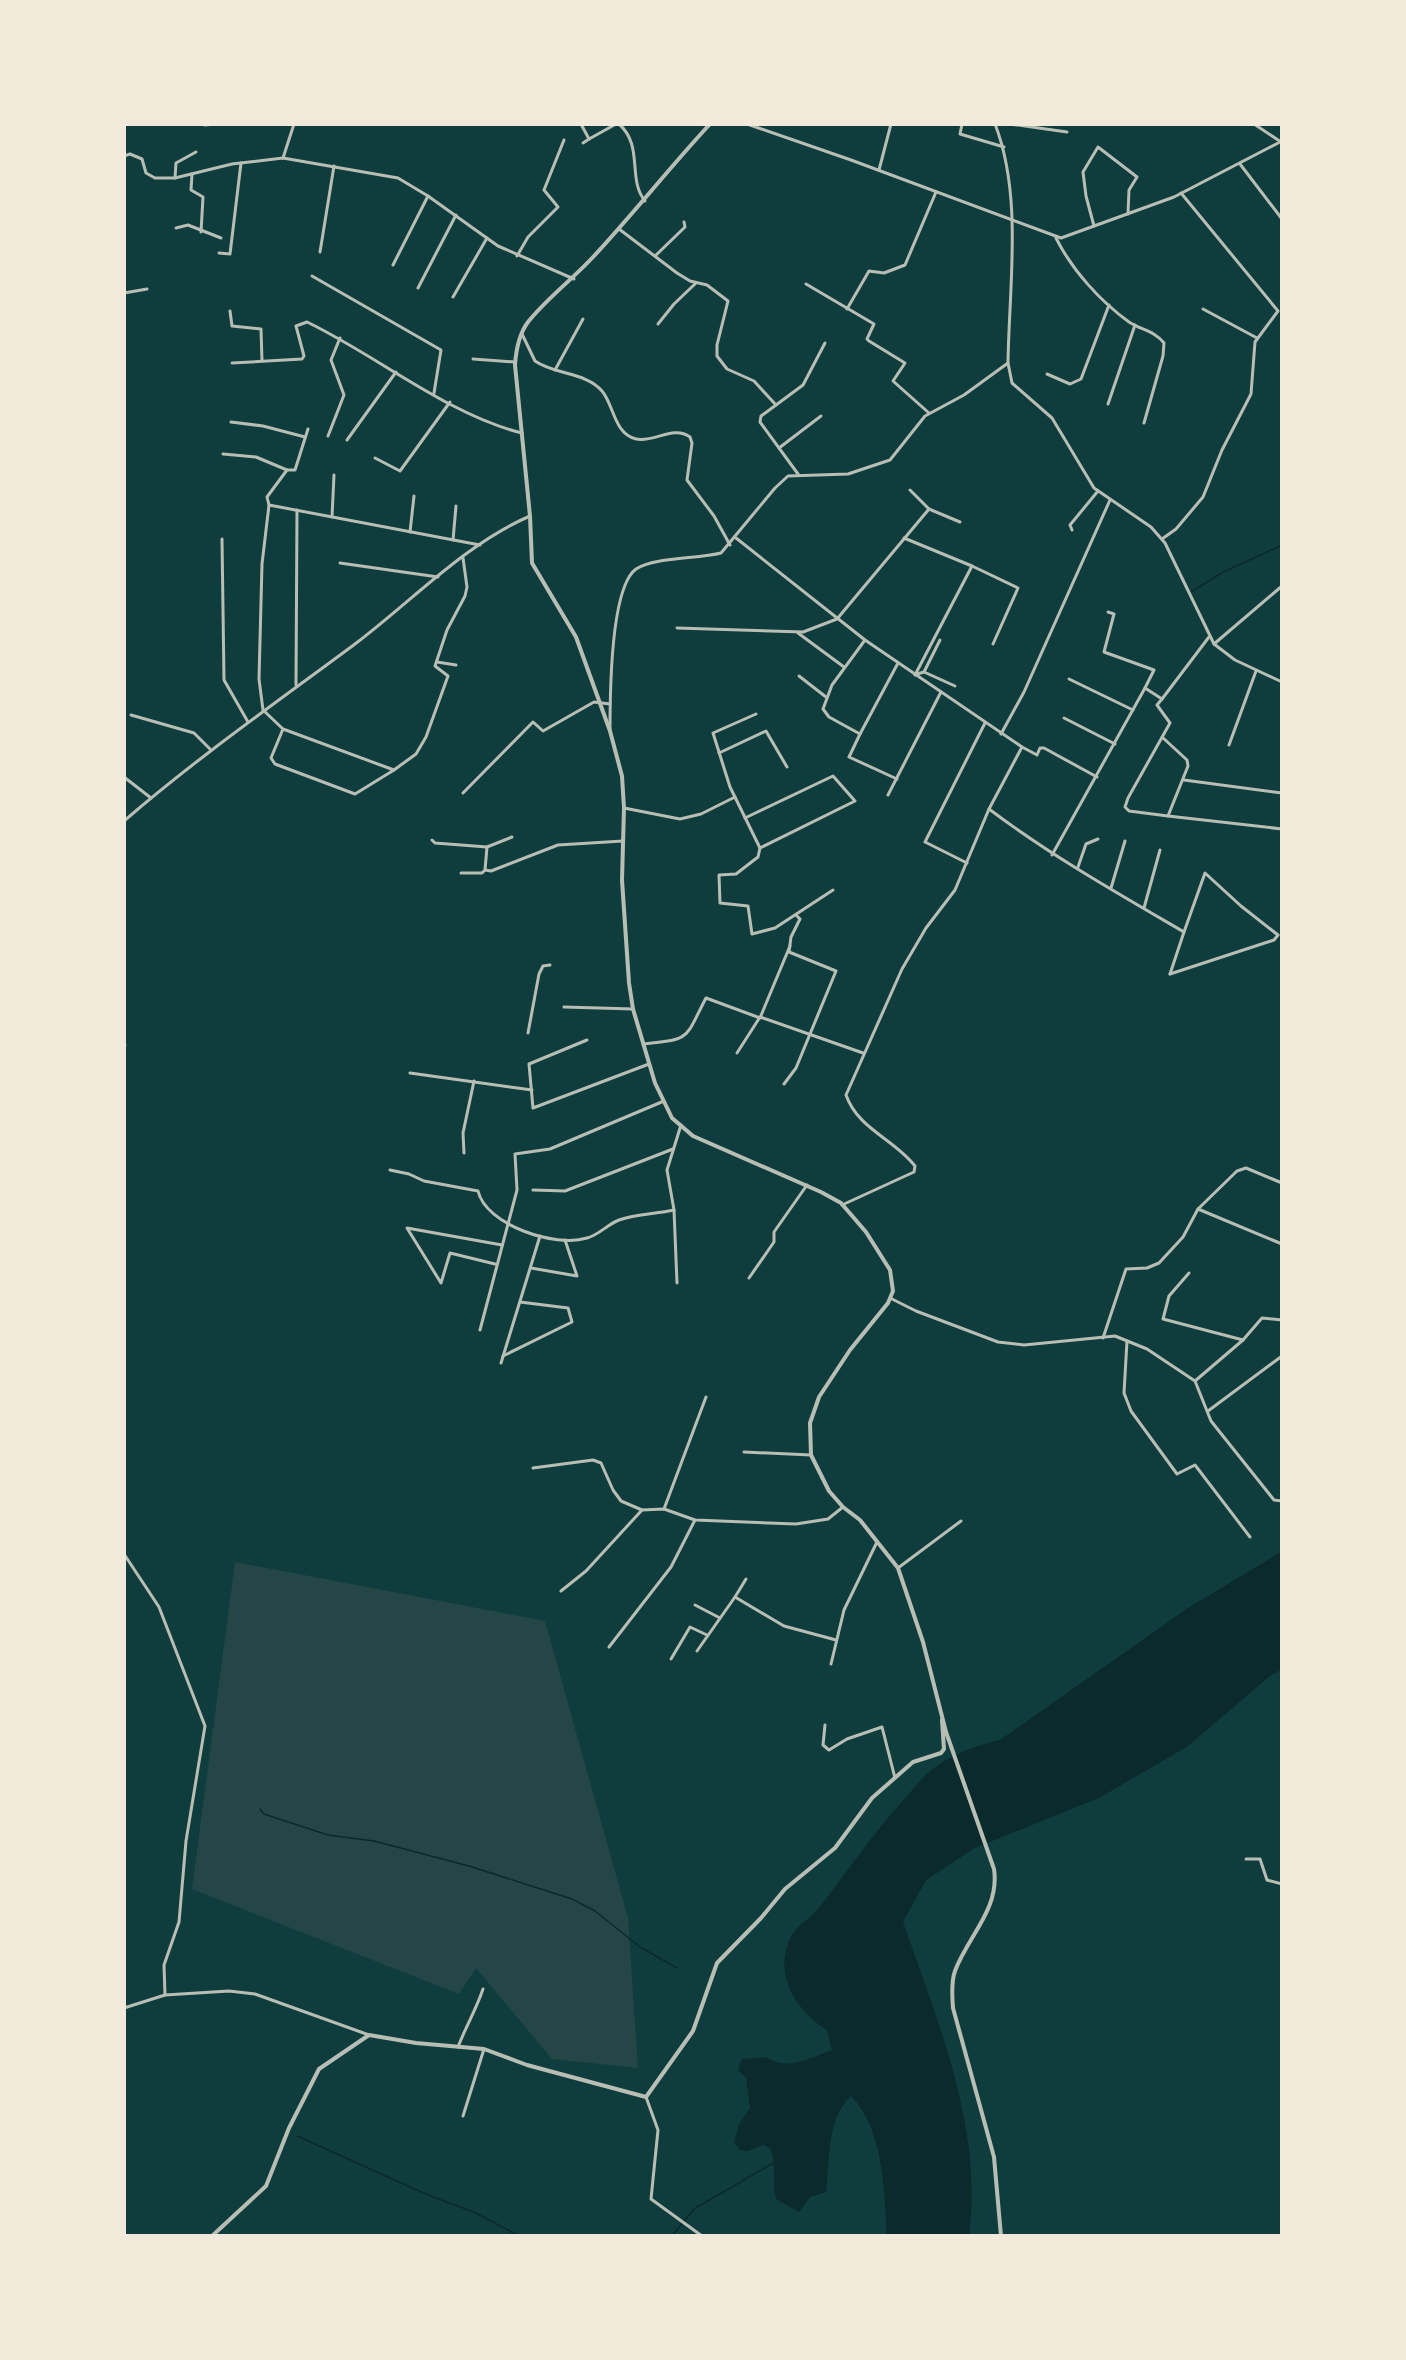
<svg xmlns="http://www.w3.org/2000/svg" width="1406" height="2360" font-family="Ubuntu,sans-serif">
<rect width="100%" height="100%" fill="#0f3d3e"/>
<!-- green -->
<path fill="#244646" d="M235,1562L545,1621L628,1918L638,2068L552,2059L476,1968L459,1994L192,1889Z"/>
<!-- water -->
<path fill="#0a2a2b" d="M1281,1552V1670L1271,1675L1188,1746L1101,1797L975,1848L926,1880L903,1922C938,2023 983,2127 969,2235H887C884,2191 884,2129 851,2096C826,2119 830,2160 826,2192L810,2197L799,2212L776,2199C772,2181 777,2165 770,2148L763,2145L748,2151L740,2150L734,2142L739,2124L750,2108L746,2078L738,2070L742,2059L766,2057C788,2072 809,2058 832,2050L827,2030C800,2014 776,1980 787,1947C793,1926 805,1924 818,1909C848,1871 875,1830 908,1795C916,1786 924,1775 934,1768C954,1753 976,1746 1000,1740L1188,1608Z"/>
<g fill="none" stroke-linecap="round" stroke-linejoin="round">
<!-- stream -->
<g stroke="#0a2a2b" stroke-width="1.5">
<path d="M1191,592L1223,572L1282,545"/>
<path d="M260,1809L264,1814L328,1835L374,1841L469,1866L572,1899L595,1911L640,1947L677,1968"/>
<path d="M297,2136L428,2195L474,2212L519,2236"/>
<path d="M672,2236L694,2209L775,2162"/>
</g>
<!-- minor -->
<g stroke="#b8beb3" stroke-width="3">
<path d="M581,124L589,139L616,124"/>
<path d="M619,124C644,146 627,179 645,201"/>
<path d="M747,124L851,160L1061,238L1174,197L1282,141"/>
<path d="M962,124L960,134L1004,147"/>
<path d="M1010,124L1067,132"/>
<path d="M1254,124L1281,142"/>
<path d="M205,125L215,124"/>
<path d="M583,143L589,139"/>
<path d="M124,156L130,154L142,159L146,173L155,178H175L232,164L283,158L398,178L428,196L498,246L574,279"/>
<path d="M283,158L294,124"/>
<path d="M1240,164L1282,219"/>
<path d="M879,170L891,124"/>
<path d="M192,174L191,190L203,197L201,232"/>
<path d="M175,178L176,163L196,152"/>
<path d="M1094,226L1086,196L1083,172L1098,147L1137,177L1129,190L1128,214"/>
<path d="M176,228L188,225L221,238"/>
<path d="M619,229L677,273L690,281L707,285L728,301L717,345V356L727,369L754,381L776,405L761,416L760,422L798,474"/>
<path d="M1056,238C1072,270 1100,301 1129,322C1141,330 1155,331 1164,343L1163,356L1144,423"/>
<path d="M320,252L334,166"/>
<path d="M219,253L230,254L241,163"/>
<path d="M517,256L528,237L558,207L544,190L564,140"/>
<path d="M655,256L685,227L684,222"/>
<path d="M393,265L428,196"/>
<path d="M312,276L441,350L434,393"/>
<path d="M806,284L874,324L867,339L869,341L905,363L893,381L929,413"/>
<path d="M418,288L456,215"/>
<path d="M124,293L147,289"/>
<path d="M453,297L487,238"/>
<path d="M847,309L869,271L884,273L905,265L936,192"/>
<path d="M1203,309L1257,338"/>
<path d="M230,311L232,326L261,329L262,361"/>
<path d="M658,324L674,304L696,283"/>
<path d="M522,334L535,361C555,375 586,372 602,391C614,405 614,434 636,439C654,443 673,425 690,437L692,443L687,480L714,516L730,545"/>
<path d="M473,359L515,362"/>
<path d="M232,363L302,359L304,356L296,326L307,322C376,355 448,415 522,433"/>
<path d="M1008,363L1012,383L1052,418L1094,488L1151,527L1165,543L1214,644L1235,660L1282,682"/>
<path d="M555,370L583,319"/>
<path d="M1047,374L1070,384L1081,379L1109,305"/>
<path d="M1108,404L1135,325"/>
<path d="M776,405L803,385L825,343"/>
<path d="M231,422L263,426L305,437"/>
<path d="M328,436L344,395L331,360L340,338"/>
<path d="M347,440L396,372"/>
<path d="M779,448L821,416"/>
<path d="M223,454L256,457L287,470"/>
<path d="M375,458L400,471L450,402"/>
<path d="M269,505L267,497L287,470H295L308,429"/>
<path d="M929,509L960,522"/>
<path d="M332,517L334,475"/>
<path d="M1072,530L1070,525L1098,491"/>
<path d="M410,532L414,496"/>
<path d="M736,538L865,640L1022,747L989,809C1050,855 1117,893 1184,932L1170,974"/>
<path d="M904,538L972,566"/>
<path d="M222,539L224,680L248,722"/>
<path d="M1162,539L1176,529L1203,497L1222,450L1251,394L1255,342L1278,311L1181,193"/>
<path d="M453,540L456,506"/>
<path d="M340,563L438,577"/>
<path d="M1108,612L1114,614L1104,652L1154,670L1145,688"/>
<path d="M677,628L803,632L837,619L929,509L910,490"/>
<path d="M798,633L844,667"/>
<path d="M865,640L832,685L823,709L829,717L860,734L898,663"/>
<path d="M1214,644L1282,586"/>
<path d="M437,662L456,665"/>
<path d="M924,672L955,686"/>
<path d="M917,674L924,672L940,640"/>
<path d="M915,675L972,566L1018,588L993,644"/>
<path d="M799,676L826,697"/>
<path d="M1069,679L1133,710"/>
<path d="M296,685L297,510"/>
<path d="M1162,699L1157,705L1170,723L1128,798L1125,807L1129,811L1168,816L1188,766L1187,760L1162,737"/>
<path d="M756,714L713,733L730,787L760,848L758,857L736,874L719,875L720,903L748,906L752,934L775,928L833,890"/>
<path d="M131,715L194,733L210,749"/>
<path d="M1064,718L1115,744"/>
<path d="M283,729L394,770L355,794L275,764L271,758L283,729L263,710L259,679L262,564L269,505L480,545"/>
<path d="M610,730C610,698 610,588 636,569C654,557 698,559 721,553L775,488L788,476L848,474L890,460L925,416L964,395L1008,363C1009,286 1023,196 995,124"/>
<path d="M860,734L849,757L897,779"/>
<path d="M1001,734L1024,692L1110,500"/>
<path d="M1229,745L1256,671"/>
<path d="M1022,747L1037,755L1040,748H1044L1097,777"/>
<path d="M719,753L766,731L787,767"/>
<path d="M394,770L416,754L426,737L448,676L435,666L447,630L465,596L467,587L463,558"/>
<path d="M124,777L151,798"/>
<path d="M1184,780L1282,793"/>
<path d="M463,793L533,722L543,731L594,702L610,704"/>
<path d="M888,795L941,692"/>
<path d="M624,808L680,819L701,814L735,797"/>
<path d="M1168,816L1282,829"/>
<path d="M745,818L833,776L855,801L760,848"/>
<path d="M124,821C198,757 277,702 355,644C412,601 465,544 530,516"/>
<path d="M432,840L435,843L487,847L512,837"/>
<path d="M1052,855L1145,688L1162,699L1209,637"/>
<path d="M967,863L925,842L985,723"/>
<path d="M1078,867L1086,844L1098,839"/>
<path d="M485,870L491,871L558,845L623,841"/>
<path d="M461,873H482L485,870L487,847"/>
<path d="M1111,888L1125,841"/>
<path d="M1144,908L1160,850"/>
<path d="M1170,974L1274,940L1278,935L1241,906L1205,873L1184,932"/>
<path d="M564,1007L633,1009"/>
<path d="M528,1033L539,974L543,966L550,965"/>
<path d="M587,1040L529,1064L533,1108L649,1064"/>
<path d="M643,1044C692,1039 684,1040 706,998L760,1018L790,946"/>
<path d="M124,1045H125"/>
<path d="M737,1053L760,1017L863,1053"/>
<path d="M410,1073L532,1090"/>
<path d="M784,1084L796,1068L836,971L789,952L791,937L800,919L796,915"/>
<path d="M464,1153L463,1133L474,1081"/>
<path d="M390,1170L409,1174L424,1181L478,1191C486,1225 555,1248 587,1238C599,1235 608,1224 619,1220C636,1214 656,1214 674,1210"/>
<path d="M533,1190L565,1191L673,1149"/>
<path d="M842,1205L914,1172L915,1166C894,1139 858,1129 846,1095L902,969L926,928L955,890L989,809"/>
<path d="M1198,1209L1282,1244"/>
<path d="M495,1264L450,1253L441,1283L407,1228L502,1245"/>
<path d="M531,1268L577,1276L565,1240"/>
<path d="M1189,1273L1169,1296L1163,1319L1243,1340L1195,1381"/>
<path d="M749,1278L774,1242V1232L807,1185"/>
<path d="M677,1283L674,1210L667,1170L681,1125"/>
<path d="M890,1298L916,1311L998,1342L1024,1345L1115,1336L1147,1349L1195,1381L1211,1421L1274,1500L1282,1501"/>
<path d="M480,1330L517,1190L515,1154L550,1149L664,1101"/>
<path d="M1103,1338L1126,1269L1147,1268L1159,1263L1183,1237L1198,1209L1237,1171L1246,1168L1282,1183"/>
<path d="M1243,1340L1262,1318L1282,1320"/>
<path d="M1127,1341L1124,1393L1131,1411L1177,1474L1195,1465L1250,1537"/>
<path d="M503,1356L572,1322L568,1308L520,1302"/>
<path d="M501,1363L540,1236"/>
<path d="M1208,1411L1282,1356"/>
<path d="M744,1452L811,1455"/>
<path d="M533,1468L593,1460L601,1463L613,1490L621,1501L642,1510"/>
<path d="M664,1509L706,1397"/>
<path d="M124,1554L159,1607L205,1726L186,1841L179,1922L164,1965L165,1995L229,1991L255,1994L369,2035"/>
<path d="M898,1568L961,1521"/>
<path d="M746,1579L735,1597L784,1626L836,1640"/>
<path d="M561,1591L586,1571L642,1510L664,1509L695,1520L796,1524L828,1519L843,1507"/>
<path d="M695,1605L720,1618"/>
<path d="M609,1647L671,1567L695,1520"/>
<path d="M697,1651L735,1597"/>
<path d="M671,1659L690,1627L707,1635"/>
<path d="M831,1664L844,1610L877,1542"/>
<path d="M825,1725L823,1745L829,1750L847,1739L882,1727L895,1778"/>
<path d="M1246,1859H1260L1267,1880L1282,1884"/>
<path d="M124,2008L165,1995"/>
<path d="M458,2047C466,2026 476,2010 483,1989"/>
<path d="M646,2097L658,2130L651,2199L702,2236"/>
<path d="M463,2116L484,2049"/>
</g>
<!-- tertiary -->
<g stroke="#b8beb3" stroke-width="4">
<path d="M710,124C670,167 634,213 594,256C573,279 547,298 528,322C519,334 516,350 515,365L530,516L532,563L576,637L610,731L622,776L624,808L622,880L629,983L633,1009L655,1083L672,1118L693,1136L821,1192L841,1203L866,1232L890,1270L893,1291L888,1303L850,1350L819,1397L810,1423L811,1455L829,1491L843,1507L860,1520L898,1568L923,1642L946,1732L994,1869C1000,1909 968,1936 955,1971C951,1982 952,1996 953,2008L994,2157L1001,2236"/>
<path d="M212,2236L266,2186L289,2128L319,2069L369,2035L416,2043L484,2049L527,2065L646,2097L693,2031L717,1963L761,1918L785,1889L835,1848L872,1798L913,1762L941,1753L944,1749L942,1720"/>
</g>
</g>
<!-- border -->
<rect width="1406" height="2360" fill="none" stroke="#f1e9da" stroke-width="252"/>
</svg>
